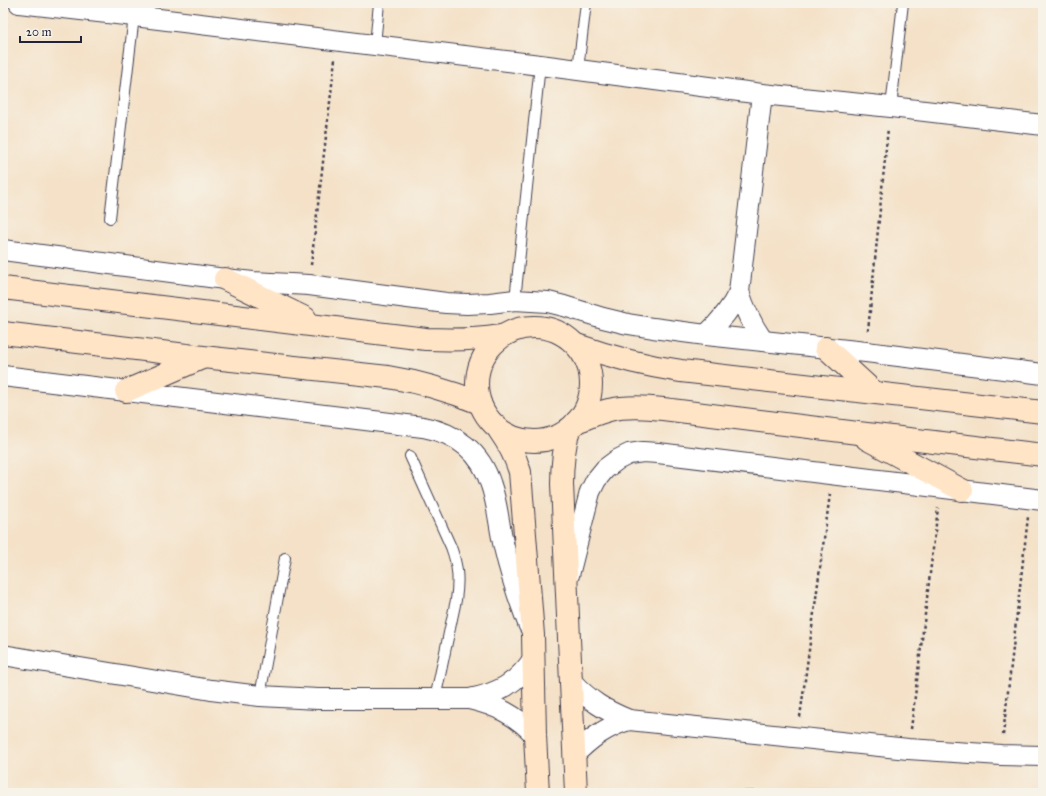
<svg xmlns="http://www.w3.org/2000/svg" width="1046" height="796" font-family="'IM FELL Great Primer',serif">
<defs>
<pattern id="building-hatch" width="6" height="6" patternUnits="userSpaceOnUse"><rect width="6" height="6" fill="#c3b6e6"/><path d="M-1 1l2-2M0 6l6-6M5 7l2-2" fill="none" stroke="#a79cc6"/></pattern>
</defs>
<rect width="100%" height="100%" fill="#f7f3e8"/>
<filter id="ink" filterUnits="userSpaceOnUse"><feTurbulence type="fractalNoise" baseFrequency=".025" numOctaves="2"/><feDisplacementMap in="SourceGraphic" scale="8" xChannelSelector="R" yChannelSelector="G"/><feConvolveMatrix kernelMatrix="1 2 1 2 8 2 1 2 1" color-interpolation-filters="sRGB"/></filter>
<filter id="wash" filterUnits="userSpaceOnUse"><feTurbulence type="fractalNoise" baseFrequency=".012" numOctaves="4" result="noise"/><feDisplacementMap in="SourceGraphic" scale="16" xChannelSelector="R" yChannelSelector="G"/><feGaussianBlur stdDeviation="0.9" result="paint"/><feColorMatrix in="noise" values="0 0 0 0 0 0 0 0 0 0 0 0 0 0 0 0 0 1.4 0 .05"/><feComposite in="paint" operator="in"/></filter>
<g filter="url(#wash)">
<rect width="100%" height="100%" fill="#f4e1c7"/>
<g id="blocks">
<!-- building -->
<path fill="url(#building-hatch)" d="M836,790V793H680V792Z"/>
</g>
</g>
<g filter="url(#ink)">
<use href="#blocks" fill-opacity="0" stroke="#423f50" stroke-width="1"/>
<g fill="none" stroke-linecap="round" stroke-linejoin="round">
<defs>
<g id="service">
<path d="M375,45L379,3"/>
<path d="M578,69L586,3"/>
<path d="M891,107L903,3"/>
<path d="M110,218L134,16"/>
<path d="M515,300L540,65"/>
<path d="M410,456L451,547C458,566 459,580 456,600L435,699"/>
<path d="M260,696L285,558"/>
</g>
<g id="minor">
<path d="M19,3L134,16L540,65L762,94L891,107L1043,125"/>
<path d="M3,250L225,279L253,282L309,285L446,303L467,304L490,303L515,300L531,301L548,302L564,306L603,318L628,324L653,328L706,335L866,352L1043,374"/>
<path d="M739,292C745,310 752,325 763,341"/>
<path d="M706,335C720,322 731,309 739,292L762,94"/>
<path d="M3,376L423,427C456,433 481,452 491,485C498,505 499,527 504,547C510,574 519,600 529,626"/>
<path d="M569,575L590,492L596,480L605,469L617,460L629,454L643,452L658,453L1043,500"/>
<path d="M3,655L211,690L260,696L318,699H469C498,694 517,683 533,659"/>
<path d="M571,681C590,701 604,710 629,720L908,749L1001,755L1043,756"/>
<path d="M469,699C496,705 516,715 535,735"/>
<path d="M574,755C591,738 606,727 629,720"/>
</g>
<g id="secondary">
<path d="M225,279L305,318"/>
<path d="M3,288L426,339C451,340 475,340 500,336"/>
<circle cx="534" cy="384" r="57"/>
<path d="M3,333L203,357L388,377C420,382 450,391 480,403"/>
<path d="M577,345C611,357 645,366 681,371L1043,412"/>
<path d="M826,348L874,392"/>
<path d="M126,391L202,358"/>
<path d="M576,422C587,418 597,413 609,410C626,406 646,407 663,409L858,433L1043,455"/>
<path d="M569,429C564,447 562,465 562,484L576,793"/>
<path d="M499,430C509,444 515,455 520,472L533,635L535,735L538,793"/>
<path d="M867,439L962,490"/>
</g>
</defs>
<!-- service casing -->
<use href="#service" stroke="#423f50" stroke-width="12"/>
<!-- minor casing -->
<use href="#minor" stroke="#423f50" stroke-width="22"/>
<!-- secondary casing -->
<use href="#secondary" stroke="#423f50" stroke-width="24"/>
<!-- path -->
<g stroke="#423f50" stroke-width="2.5" stroke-dasharray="3 3" stroke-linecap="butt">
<path d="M311,265L335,59"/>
<path d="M868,331L888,128"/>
<path d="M800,717L830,494"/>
<path d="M911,729L938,508"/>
<path d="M1003,735L1028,517"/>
</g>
<!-- service -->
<use href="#service" stroke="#fff" stroke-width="10"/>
<!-- minor -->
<use href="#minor" stroke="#fff" stroke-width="20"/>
<!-- secondary -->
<use href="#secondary" stroke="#ffe4c6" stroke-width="22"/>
</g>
</g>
<!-- margin -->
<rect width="1046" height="796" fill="none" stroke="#f7f3e8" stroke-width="16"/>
<!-- scale -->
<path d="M20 36v6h61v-6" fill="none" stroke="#22223b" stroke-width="2"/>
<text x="26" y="36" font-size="12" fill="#22223b" stroke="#f7f3e8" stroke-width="3" paint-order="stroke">20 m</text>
</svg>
